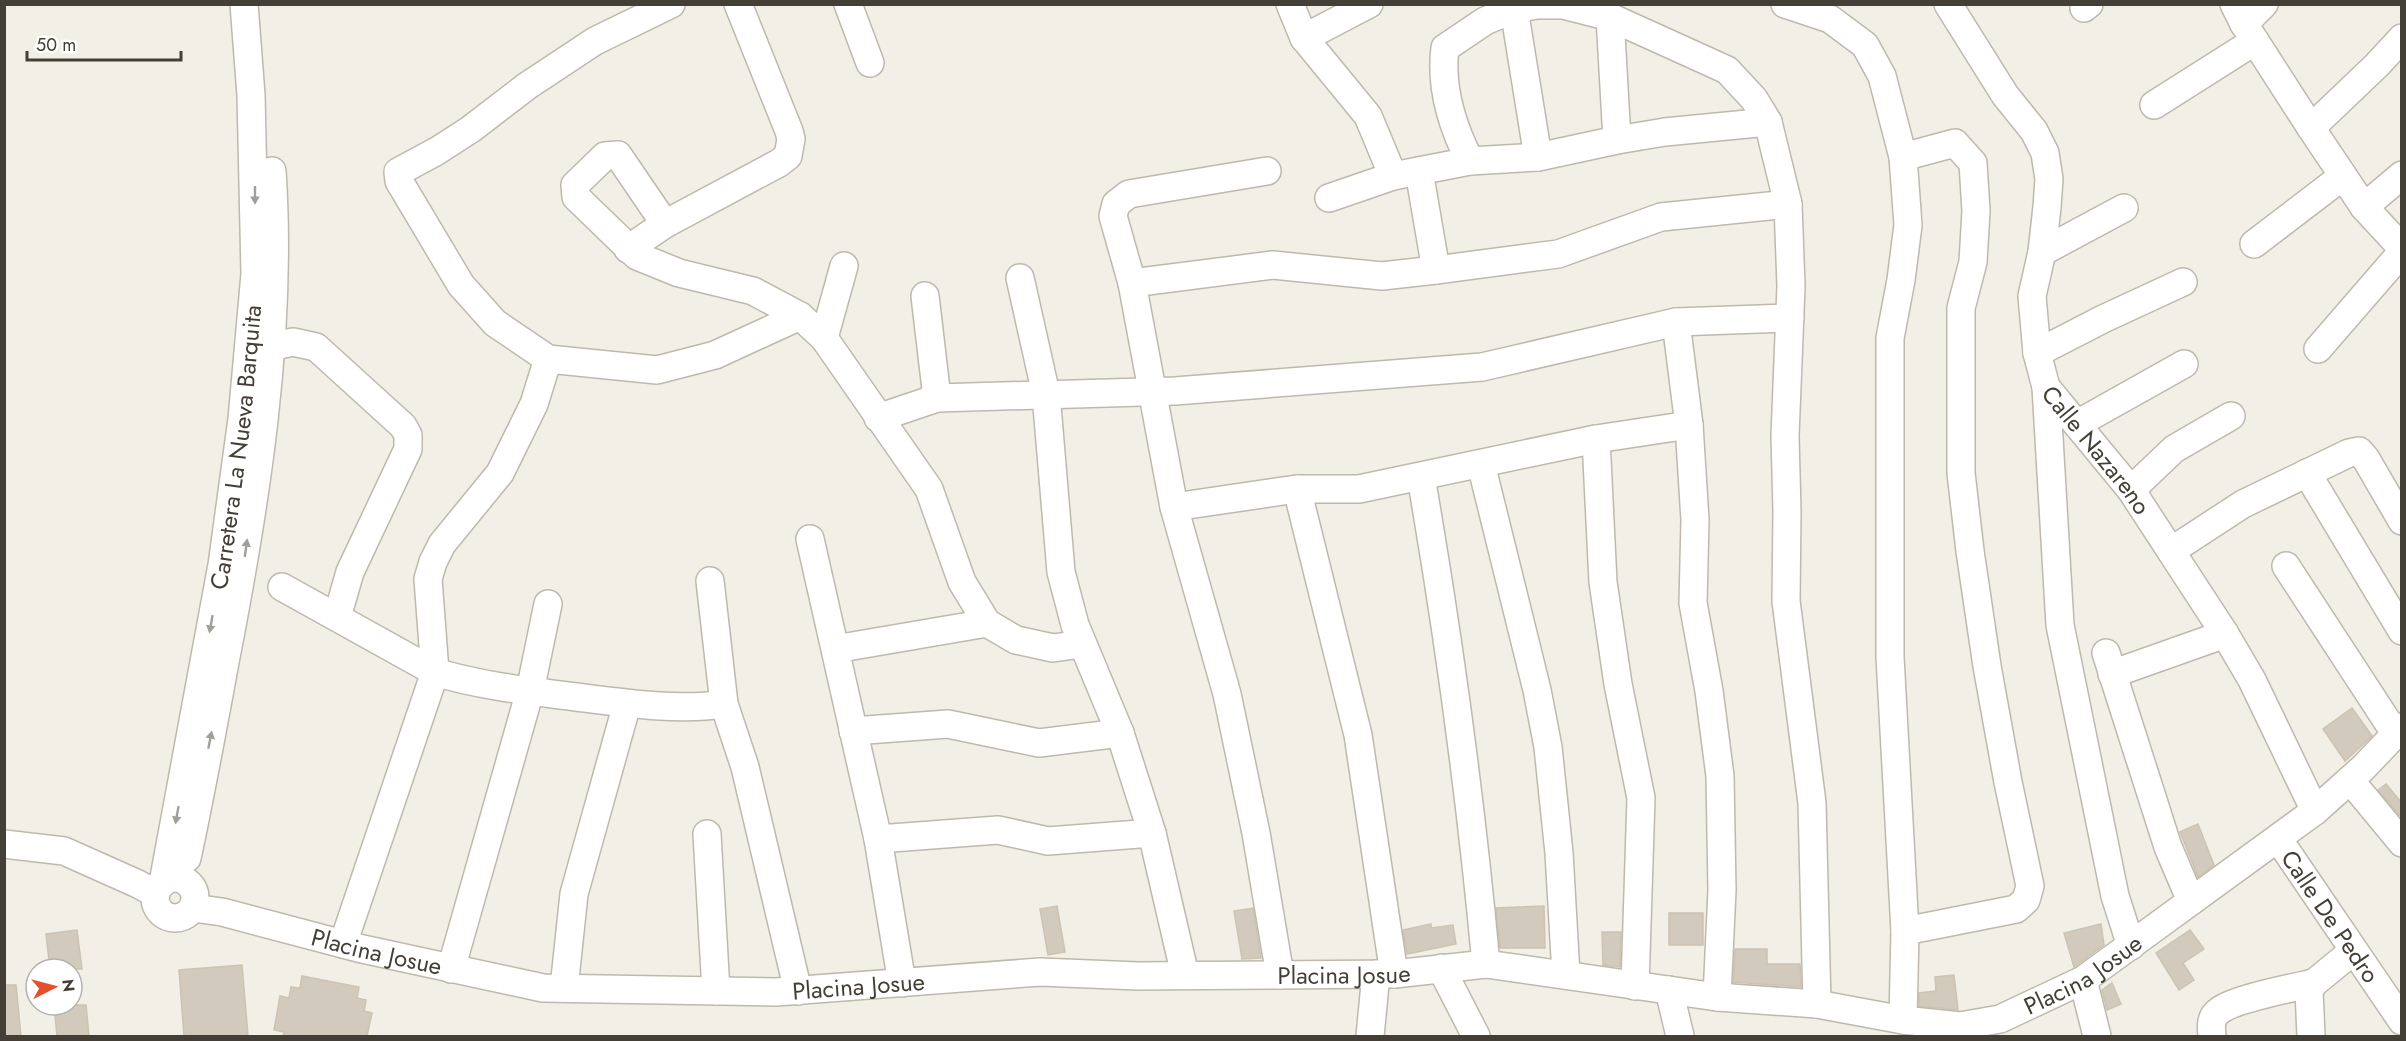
<svg xmlns="http://www.w3.org/2000/svg" width="2406" height="1041" font-family="Jost,sans-serif">
<rect width="100%" height="100%" fill="#f1efe6"/>
<!-- building -->
<g fill="#d2cbbd" stroke="#ccc3b1" stroke-width="1.5">
<path d="M2352,708L2372,736L2345,761L2323,729Z"/>
<path d="M2386,784L2402,803V818L2378,790Z"/>
<path d="M2198,824L2214,865L2198,877L2180,832Z"/>
<path d="M1057,906L1065,952L1048,955L1040,909Z"/>
<path d="M1544,906L1545,948H1500L1496,908Z"/>
<path d="M1253,908L1261,958L1242,959L1234,911Z"/>
<rect x="1669" y="913" width="34" height="32"/>
<path d="M1431,924V928L1453,925L1456,944L1407,954L1403,930Z"/>
<path d="M2101,924L2104,945L2074,967L2064,933Z"/>
<path d="M77,930L82,969H50L46,934Z"/>
<path d="M2190,930L2204,949L2183,963L2194,980L2179,990L2156,953Z"/>
<path d="M1602,932H1621L1620,967L1603,965Z"/>
<path d="M1735,949H1767V964H1800L1801,987L1733,982Z"/>
<path d="M242,965L248,1036H184L179,970Z"/>
<path d="M1954,975L1958,1010L1919,1006V993L1936,991L1935,977Z"/>
<path d="M302,976L359,987L357,998L366,1000L364,1011L372,1013L367,1036H283L284,1032L274,1030L280,996L289,998L291,987L300,988Z"/>
<path d="M2112,983L2121,1004L2107,1010L2102,990Z"/>
<path d="M4,985H16L21,1036H4Z"/>
<path d="M54,1005H86L89,1036H57Z"/>
</g>
<g fill="none" stroke-linecap="round" stroke-linejoin="round">
<defs>
<g id="minor">
<path d="M671,4L595,41L527,86L471,129L437,151L398,172L399,181L461,285L495,323L548,359L657,370L715,355L800,316"/>
<path d="M848,4L870,63"/>
<path d="M1290,4L1304,38L1368,116L1393,176"/>
<path d="M1785,4L1830,19L1865,45L1882,76L1903,157L1908,225L1901,280L1890,338V657L1905,931L1903,1020"/>
<path id="s1" d="M1948,4L2005,95L2034,131L2045,153L2049,179L2047,207L2042,252L2032,296L2037,353L2046,387L2131,490L2225,634L2252,680L2315,811"/>
<path d="M2234,4L2244,24L2311,128L2364,207L2402,248"/>
<path d="M2084,8L2089,4"/>
<path d="M1514,9L1538,157"/>
<path d="M1610,17L1617,140"/>
<path d="M2244,24L2264,4"/>
<path d="M1304,38L1369,4"/>
<path d="M2154,105L2255,41"/>
<path d="M2311,128L2377,65L2402,38"/>
<path d="M1903,157L1955,143L1973,163L1976,211L1973,262L1961,308V473L1970,551L1987,666L2008,782L2030,886L2026,900L2016,909L1905,931"/>
<path d="M1470,161C1452,126 1440,87 1445,48L1485,21L1514,9L1537,5H1563L1610,17L1727,70L1754,99L1768,122L1788,204L1791,286L1785,436L1787,511L1786,601L1812,803L1817,1004"/>
<path d="M1267,171L1129,194L1116,204L1113,216L1132,283L1174,507L1227,694L1256,833L1280,975"/>
<path d="M1419,171L1436,270"/>
<path d="M1329,198L1393,176L1470,161L1538,157L1617,140L1665,132L1768,122"/>
<path d="M2364,207L2402,175"/>
<path d="M665,224L618,155L605,156L575,185L576,197L637,256L679,273L753,291L800,316L824,338L929,489L962,582L987,623L1016,640L1053,648L1082,644"/>
<path d="M2254,244L2343,176"/>
<path d="M628,249L665,224L779,163L788,156L791,139L789,131L738,4"/>
<path d="M2042,252L2124,208"/>
<path d="M1020,278L1046,394L1061,572L1075,625L1120,733L1152,833L1185,975"/>
<path d="M1132,283L1273,265L1382,276L1436,270L1558,254L1661,217L1788,204"/>
<path d="M925,296L937,398"/>
<path d="M1676,322L1689,425L1695,520L1693,603L1709,691L1720,776L1722,890L1717,997"/>
<path d="M824,338L844,266"/>
<path d="M269,347L293,342L316,347L403,426L408,435V449L350,572L337,617"/>
<path d="M2318,349L2402,252"/>
<path d="M2037,353L2103,319L2183,282"/>
<path d="M2046,387L2060,625L2115,896L2131,946"/>
<path d="M878,418L937,398L1175,391L1482,367L1676,322L1790,318"/>
<path d="M2077,424L2184,364"/>
<path d="M1596,439L1603,582L1618,684L1641,798L1635,986"/>
<path d="M1481,464L1537,690L1548,747L1559,853L1566,975"/>
<path d="M2307,473L2402,631"/>
<path d="M1421,477C1449,638 1471,801 1486,964"/>
<path d="M1297,489L1358,735L1394,974"/>
<path d="M2131,490L2174,449L2231,416"/>
<path d="M1174,507L1297,489H1359L1596,439L1689,425"/>
<path d="M810,539L878,839L902,983"/>
<path d="M2171,551L2243,504L2349,453L2359,451L2366,459L2402,521"/>
<path d="M2286,566L2395,733"/>
<path d="M710,581L724,704"/>
<path d="M282,587L435,672C481,686 529,691 576,697C623,703 678,711 724,704L745,767L798,991"/>
<path d="M835,649L987,623"/>
<path d="M2106,653L2168,847L2191,901"/>
<path d="M2112,674L2225,634"/>
<path d="M853,731L948,724L1039,743L1120,733"/>
<path d="M2350,780L2402,843"/>
<path d="M707,834L716,991"/>
<path d="M878,839L998,830L1048,841L1152,833"/>
<path id="s2" d="M2279,840L2402,1021"/>
<path d="M4,844L64,851L138,884L156,894"/>
<path d="M187,858C201,793 213,727 225,662C256,503 283,333 272,171"/>
<circle cx="175" cy="898" r="20"/>
<path id="s3" d="M163,883L222,565L242,419L255,274L251,95L244,4"/>
<path id="s4" d="M193,908L222,912L358,948L543,988L776,992L1040,972L1138,976L1394,974L1486,964L1717,997L1817,1004L1903,1020L1960,1026L2000,1019L2083,980L2315,811L2363,768L2402,727"/>
<path d="M343,944L435,672L428,579L433,562L442,544L500,473L534,404L548,359"/>
<path d="M1441,968L1476,1036"/>
<path d="M451,969L530,691L548,604"/>
<path d="M2083,980L2097,1036"/>
<path d="M564,988L574,894L627,704"/>
<path d="M1669,990L1680,1036"/>
<path d="M1370,1036L1376,974"/>
<path d="M2212,1036C2211,1027 2210,1017 2219,1011C2234,999 2292,988 2314,983"/>
<path d="M2311,1036L2309,990L2314,983L2353,951"/>
</g>
</defs>
<!-- minor casing -->
<use href="#minor" stroke="#bfb9ad" stroke-width="30"/>
<!-- minor -->
<use href="#minor" stroke="#fff" stroke-width="27"/>
</g>
<!-- one-way arrows -->
<defs><path id="oneway-solid" d="M-6-.8H1V-3.2L6.5 0L1 3.2V.8H-6Z" transform="scale(1.5)"/></defs>
<g fill="#a19f9a">
<use href="#oneway-solid" transform="translate(255 195) rotate(90)"/>
<use href="#oneway-solid" transform="translate(246 548) rotate(-82)"/>
<use href="#oneway-solid" transform="translate(211 624) rotate(100)"/>
<use href="#oneway-solid" transform="translate(210 740) rotate(-79)"/>
<use href="#oneway-solid" transform="translate(177 815) rotate(100)"/>
</g>
<g text-anchor="middle" dominant-baseline="central" stroke-width="6" stroke-linejoin="round" paint-order="stroke">
<!-- street labels -->
<g font-size="24" fill="#433f36" stroke="#fff">
<text stroke="none"><textPath href="#s3" startOffset="442">Carretera La Nueva Barquita</textPath></text>
<text stroke="none"><textPath href="#s1" startOffset="496">Calle Nazareno</textPath></text>
<text stroke="none"><textPath href="#s2" startOffset="92">Calle De Pedro</textPath></text>
<text stroke="none"><textPath href="#s4" startOffset="189">Placina Josue</textPath></text>
<text stroke="none"><textPath href="#s4" startOffset="1917">Placina Josue</textPath></text>
<text stroke="none"><textPath href="#s4" startOffset="1161">Placina Josue</textPath></text>
<text stroke="none"><textPath href="#s4" startOffset="675">Placina Josue</textPath></text>
</g>
</g>
<!-- border -->
<rect width="2406" height="1041" fill="none" stroke="#433f36" stroke-width="12"/>
<!-- north arrow -->
<g transform="translate(54 987) rotate(84)"><circle r="28" fill="#ffffff" stroke="#b4b2af" stroke-width="1.5"/>
<path d="M0-4.5L10 22L0 15L-10 22Z" fill="#e4502a"/>
<text y="-9" font-size="16" font-weight="bold" text-anchor="middle" fill="#433f36">N</text>
</g>
<!-- scale -->
<path d="M27 51v9h154v-9" fill="none" stroke="#433f36" stroke-width="3"/>
<text x="36" y="51" font-size="18" fill="#433f36" stroke="#ffffff" stroke-width="4.5" paint-order="stroke">50 m</text>
</svg>
